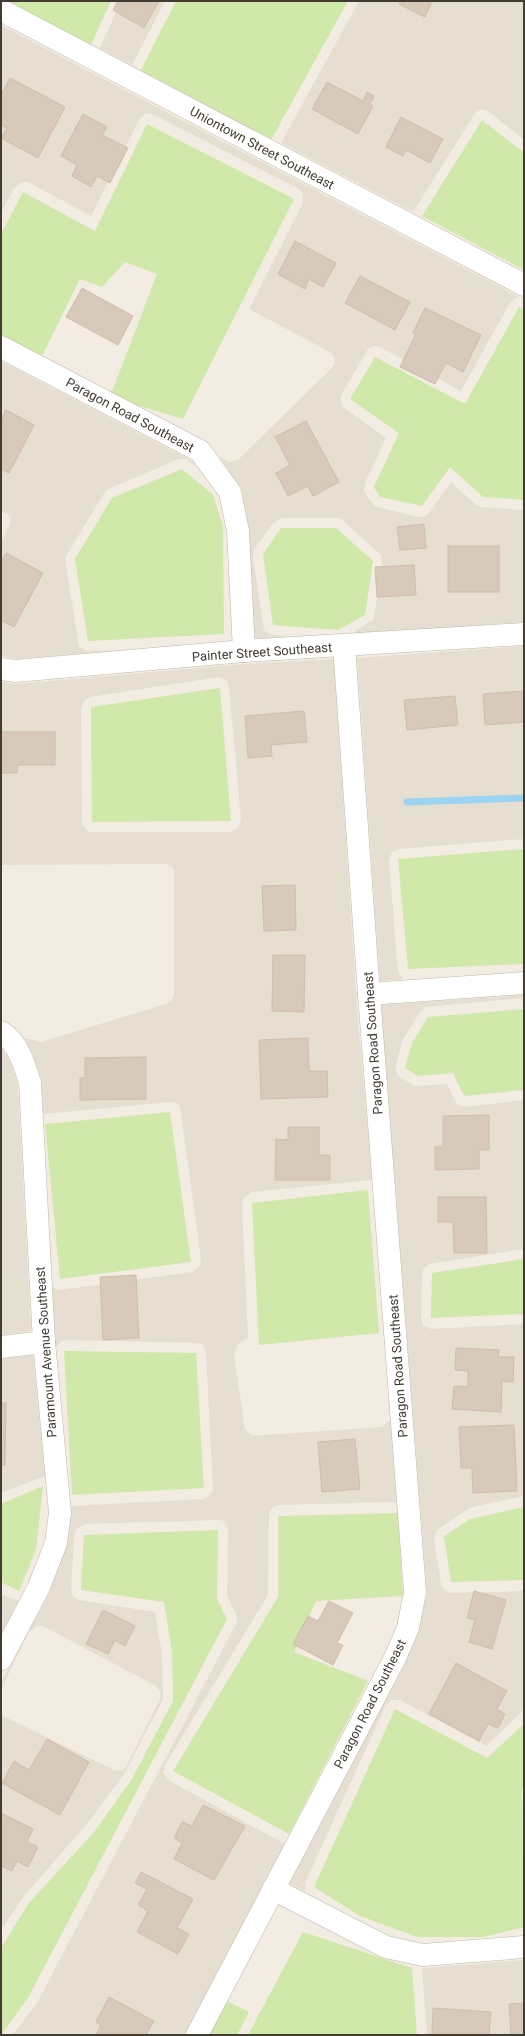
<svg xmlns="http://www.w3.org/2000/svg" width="525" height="2036" font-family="Roboto,sans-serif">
<rect width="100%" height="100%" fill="#f2ece2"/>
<!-- residential -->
<g fill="#e6ded0" fill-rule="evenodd">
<path d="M121,1H165L132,65L100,48Z"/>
<path d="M359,1H524V140L488,111L482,109L476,112L413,212L281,143Z"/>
<path d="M1,25L519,297L515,298L510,303L461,391L380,347L374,346L368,349L342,394L340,400L344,408L386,438L365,483L364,491L374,506L419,517L425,516L430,512L451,482L476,505L481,507L524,510V622L355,634L354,632L374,619L382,562L381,555L340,518H282L273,523L255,548L253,557L264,630L269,634L291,637L254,638L249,529L241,488L219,456L229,462L238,460L331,369L335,363L334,357L330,352L249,309L303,203V194L299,189L152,114L146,113L139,120L91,216L28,182H22L14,188L1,213Z"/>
<path d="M1,361L192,461L195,466L186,459H179L106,490L65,558L79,647L88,651L119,650L17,659L1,656V542L9,527L11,520L8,514L1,511Z"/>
<path d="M524,646V839L399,849L392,852L389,861L398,971L403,979L380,981L357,658Z"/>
<path d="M334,659L357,1007L372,1180L252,1192L244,1198L242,1204L248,1338L238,1344L234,1354L245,1429L252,1436L382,1427L390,1421L397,1502L279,1505L273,1507L269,1513L268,1595L165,1765L163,1772L168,1780L285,1844L185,2035H13L37,2003L236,1624L237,1617L227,1595L228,1529L224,1521L219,1520L85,1524L76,1529L74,1536L71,1590L73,1597L79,1600L155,1612L162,1654L163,1699L124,1774L87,1824L23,1897L1,1930V1715L116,1771L123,1770L127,1765L160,1699L161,1693L156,1686L43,1626H37L29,1632L1,1689V1683L49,1593L67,1544L71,1506L203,1499L209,1496L213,1490L206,1352L203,1345L197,1343L66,1340L60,1342L56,1347L52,1287L60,1290L192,1272L200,1266L201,1259L180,1107L176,1103L171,1102L43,1114L41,1078L32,1052L24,1038L41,1042L166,1004L172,1000L174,993V870L170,865L165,864L1,865V682L15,684L243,664ZM219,677L227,681L229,686L241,819L238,828L230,832H91L86,830L82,823L81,709L85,700L90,697Z"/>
<path d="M524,995V998L425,1007L420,1012L402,1041L396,1066V1072L400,1077L415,1086L447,1084L457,1104L464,1107L524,1100V1249L429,1264L424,1268L422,1274L421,1319L423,1325L431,1329L524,1324V1496L469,1508L437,1530L434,1539L441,1584L444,1590L450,1593L524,1591V1705L521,1713L486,1746L400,1700H391L386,1705L305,1883V1891L289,1883L405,1663L419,1630L427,1594L381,1005Z"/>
<path d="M1,1047L11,1064L18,1086L31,1331L1,1335Z"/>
<path d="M33,1355L45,1476L1,1493V1359Z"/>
<path d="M1,1594L19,1601L1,1635Z"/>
<path d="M524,1960V2035H427L422,1968Z"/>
</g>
<!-- green -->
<g fill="#d0e8a9">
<path d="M1,1H111L88,51Z"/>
<path d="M176,1H348L271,140L141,70Z"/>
<path d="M482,120L524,153V270L422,216Z"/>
<path d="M147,124L294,199L183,419L110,397L157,274L125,262L102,287L80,279L41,358L1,337V234L23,192L95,231Z"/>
<path d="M519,307L524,310V500L483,497L450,467L422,506L380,497L374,487L399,433L350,399L375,357L465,404Z"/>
<path d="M182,469L213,495L223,526L224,634L88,641L75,559L112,498Z"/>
<path d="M281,528H336L373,561L365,615L338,630L273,625L263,554Z"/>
<path d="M220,688L231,821L92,822L91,707Z"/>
<path d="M524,849V964L408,969L398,859Z"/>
<path d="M524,1009V1090L464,1096L453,1073L418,1076L405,1068L412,1043L428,1017Z"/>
<path d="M170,1112L191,1262L60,1279L45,1124Z"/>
<path d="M368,1190L379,1333L259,1345L252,1203Z"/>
<path d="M524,1259V1314L431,1318L432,1273Z"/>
<path d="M64,1351L196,1353L204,1488L72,1495Z"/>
<path d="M43,1486L36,1550L19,1591L1,1582V1504Z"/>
<path d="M524,1507V1580L451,1582L444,1536L470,1519Z"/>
<path d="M398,1513L403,1596L316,1601L294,1652L368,1681L289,1834L173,1771L278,1597V1516Z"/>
<path d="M218,1530L217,1599L227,1619L28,1998L1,2035V1948L29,1903L95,1831L132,1779L173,1701L172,1652L164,1602L81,1590L84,1535Z"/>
<path d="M395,1709L487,1758L524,1724V1787L522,1789L524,1927L483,1937H417L360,1916L314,1887Z"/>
<path d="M303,1932L412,1968L417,2035H248Z"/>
<path d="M227,2001L249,2012L237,2035H210Z"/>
</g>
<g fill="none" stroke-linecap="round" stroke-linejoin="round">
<!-- stream -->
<path stroke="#9bd4f2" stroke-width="7" d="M407,802L524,798"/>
</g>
<!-- building -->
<g fill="#d7caba" stroke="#cfbeaa">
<path d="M118,1H159L144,28L113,10Z"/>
<path d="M400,1H432L425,17L399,4Z"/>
<path d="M10,78L65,107L38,158L1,138L7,128L1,125V95Z"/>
<path d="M327,82L363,101L367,92L374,96L370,104L373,106L358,134L312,109Z"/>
<path d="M83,114L107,127L102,135L128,148L110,183L97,176L91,187L72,176L77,165L61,156Z"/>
<path d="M401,117L443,139L430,163L406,150L403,156L386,147Z"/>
<path d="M295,241L336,263L323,287L309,279L305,289L278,274Z"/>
<path d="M360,276L410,302L395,330L345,303Z"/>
<path d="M82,288L133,316L118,345L66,317Z"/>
<path d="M425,308L481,335L463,372L446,363L435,384L400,367L416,334L413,333Z"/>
<path d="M6,410L34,425L9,473L1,469V420Z"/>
<path d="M306,421L339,482L313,496L308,486L288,496L276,473L290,465L275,437Z"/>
<path d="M424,524L426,548L400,550L397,527Z"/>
<rect x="448" y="546" width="51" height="46"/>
<path d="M6,553L43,573L14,627L1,620V562Z"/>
<path d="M414,565L416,595L377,597L375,567Z"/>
<path d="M524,691V722L485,725L483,694Z"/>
<path d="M455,696L458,725L407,730L404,700Z"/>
<path d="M304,711L307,742L271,745L272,756L248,758L245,716Z"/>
<path d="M1,732H55V765H17V773H1Z"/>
<path d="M295,885L296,930L264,931L262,886Z"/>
<path d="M273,955H305L304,1012L272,1011Z"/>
<path d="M308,1038L309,1071H327L328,1097L261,1099L259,1040Z"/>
<path d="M146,1057V1099L80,1100V1078H85V1058Z"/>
<path d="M489,1115V1150H479V1169L435,1170V1147H443V1116Z"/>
<path d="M288,1127H319V1155H330V1180H275L276,1139L288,1140Z"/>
<path d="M438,1197H486L487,1253H454L453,1222H438Z"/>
<path d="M136,1275L139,1338L103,1340L100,1277Z"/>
<path d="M456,1348L499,1350L498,1357H514L513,1382L502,1381L501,1412L452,1409L454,1386L468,1387V1371L455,1370Z"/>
<path d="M1,1403H6L5,1465H1Z"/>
<path d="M514,1425L517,1491L473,1493L472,1468H461L459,1427Z"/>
<path d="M355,1439L360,1489L322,1492L318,1442Z"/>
<path d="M474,1591L506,1600L492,1649L469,1642L475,1620L467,1618Z"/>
<path d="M329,1601L353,1613L337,1643L343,1645L333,1665L293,1644L308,1616L318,1621Z"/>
<path d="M103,1610L135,1626L125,1646L115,1640L108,1654L86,1644Z"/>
<path d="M456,1663L507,1691L497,1709L505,1714L498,1728L488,1724L479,1741L429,1714Z"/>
<path d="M47,1739L89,1762L60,1815L2,1783L14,1761L29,1770Z"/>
<path d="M203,1805L245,1826L214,1880L174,1859L182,1843L174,1838L182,1822L192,1826Z"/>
<path d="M1,1813L33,1829L27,1842L38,1847L28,1867L17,1861L12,1871L1,1866Z"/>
<path d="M141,1872L193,1899L177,1928L189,1934L178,1954L137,1932L148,1911L138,1905L147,1889L135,1883Z"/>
<path d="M109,1997L154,2021L146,2035H96L101,2025L96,2022Z"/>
<path d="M524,2003V2034L511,2035L509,2004Z"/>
<path d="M433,2008L491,2012L489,2035H432Z"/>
</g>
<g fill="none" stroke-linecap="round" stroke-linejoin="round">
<defs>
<g id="minor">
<path d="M1,10L524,285"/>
<path d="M1,347L200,451L230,492L238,531L244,651"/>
<path d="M1,669L15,671L244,651L524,634"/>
<path d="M369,994L524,983"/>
<path d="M1,1032C18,1042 24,1064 30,1083L44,1342L60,1513L56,1543L39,1587L1,1659"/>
<path d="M1,1347L44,1342"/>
<path d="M273,1889L386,1947L423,1955L524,1947"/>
<path d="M197,2035L395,1658L408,1628L415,1592L369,994L344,646"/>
</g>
</defs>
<!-- minor casing -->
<use href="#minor" stroke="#c0b6a8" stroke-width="23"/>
<!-- minor -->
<use href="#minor" stroke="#fff" stroke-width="22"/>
</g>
<g text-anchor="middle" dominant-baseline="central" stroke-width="3.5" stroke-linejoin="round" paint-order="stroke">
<!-- street labels -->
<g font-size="13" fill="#433c33" stroke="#fff">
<text transform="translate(262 148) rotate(28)">Uniontown Street Southeast</text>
<text transform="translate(130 415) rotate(28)">Paragon Road Southeast</text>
<text transform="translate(262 652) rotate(-4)">Painter Street Southeast</text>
<text transform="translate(373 1043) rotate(-94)">Paragon Road Southeast</text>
<text transform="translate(46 1352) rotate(-94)">Paramount Avenue Southeast</text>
<text transform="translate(398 1366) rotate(-94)">Paragon Road Southeast</text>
<text transform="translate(370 1704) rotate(-63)">Paragon Road Southeast</text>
</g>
</g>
<!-- border -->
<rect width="525" height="2036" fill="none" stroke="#433c33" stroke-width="4"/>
</svg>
